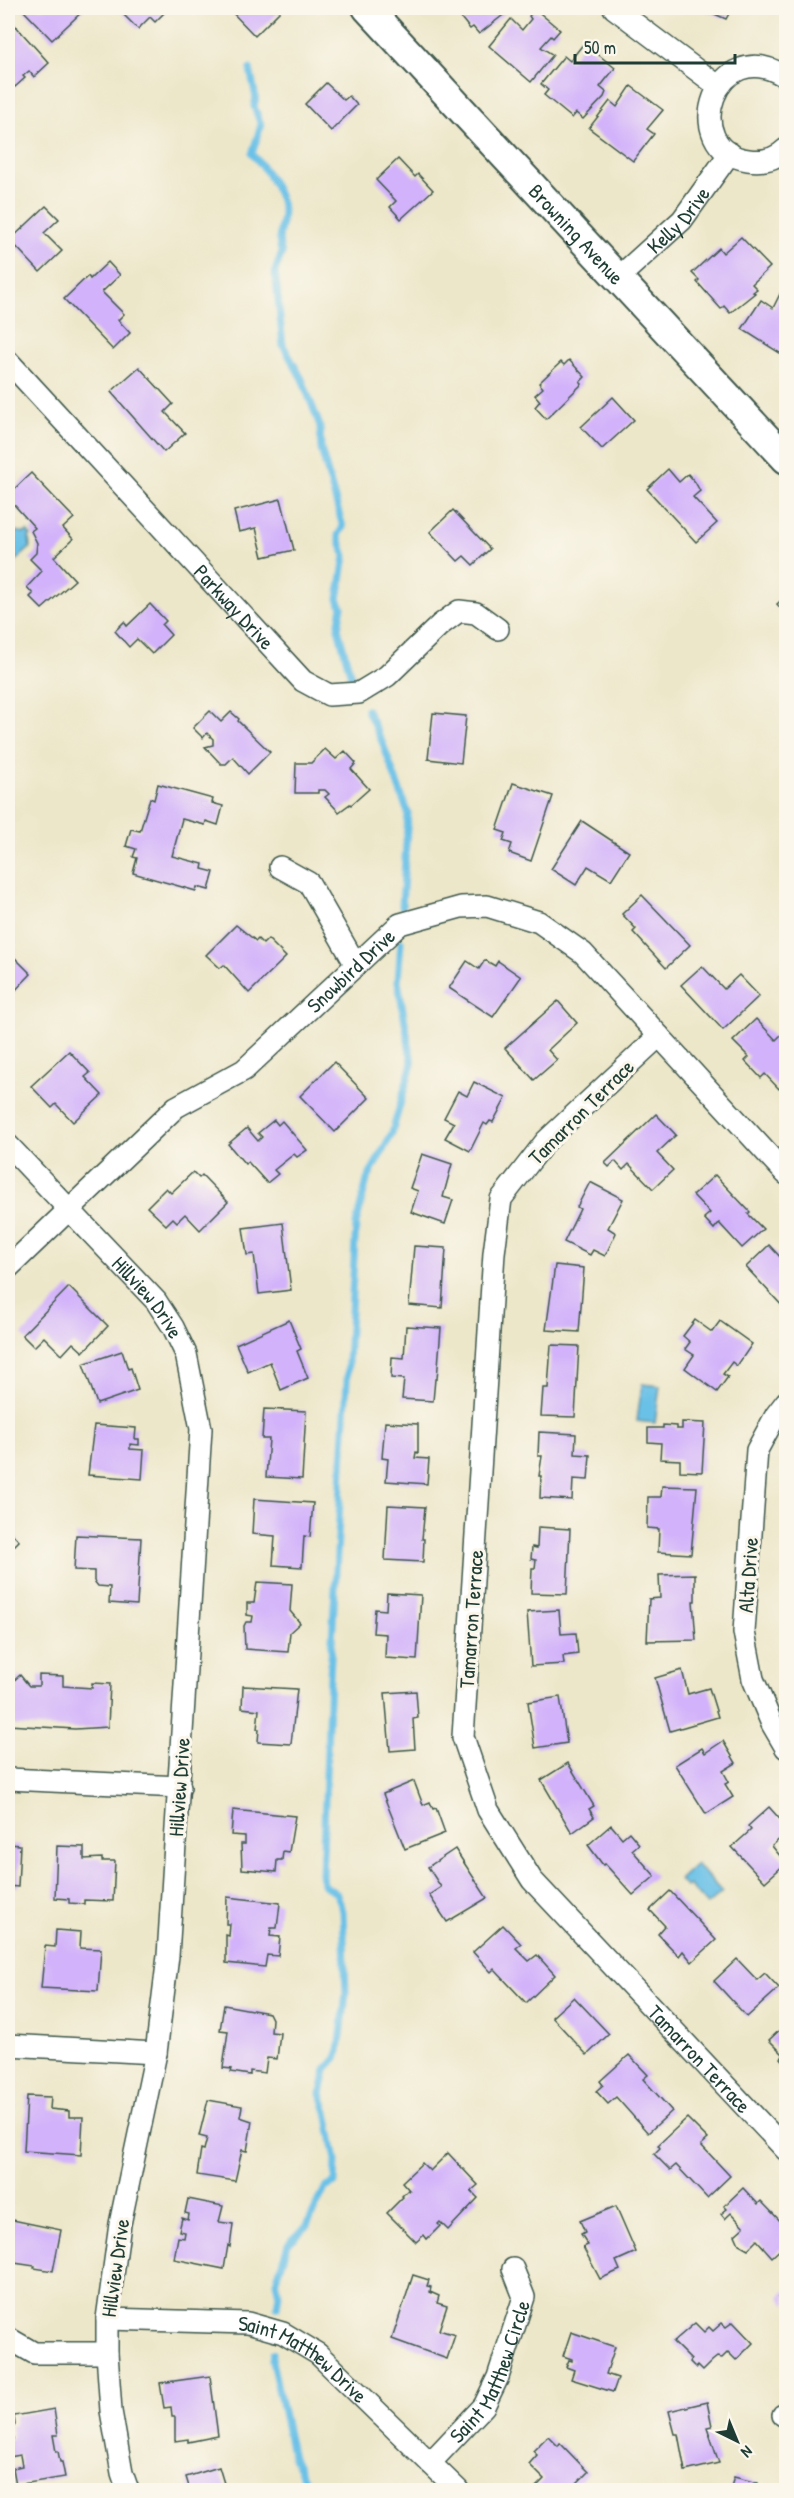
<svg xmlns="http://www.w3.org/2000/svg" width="794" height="2498" font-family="'Patrick Hand',sans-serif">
<rect width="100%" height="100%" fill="#fbf7ec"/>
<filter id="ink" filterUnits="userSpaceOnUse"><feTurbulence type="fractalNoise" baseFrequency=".0167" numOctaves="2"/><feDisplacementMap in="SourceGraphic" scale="12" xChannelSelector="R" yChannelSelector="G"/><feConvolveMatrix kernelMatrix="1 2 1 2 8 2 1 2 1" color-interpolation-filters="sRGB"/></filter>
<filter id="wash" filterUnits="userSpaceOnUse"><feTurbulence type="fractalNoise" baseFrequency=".008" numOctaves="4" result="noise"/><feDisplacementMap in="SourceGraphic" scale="24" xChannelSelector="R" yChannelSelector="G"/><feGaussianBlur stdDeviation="1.35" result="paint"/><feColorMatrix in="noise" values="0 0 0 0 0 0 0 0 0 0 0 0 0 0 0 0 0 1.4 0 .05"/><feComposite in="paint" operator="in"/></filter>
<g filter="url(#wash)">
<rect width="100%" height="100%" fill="#ede7ca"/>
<!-- water -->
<g fill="#6ac1e7" stroke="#447f8e" stroke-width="1.5">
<path d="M14,531L25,533L27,531L31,536L29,537L30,548L8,568V537Z"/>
<path d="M642,1384L660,1386L655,1423L637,1421Z"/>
<path d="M696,1864L722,1892L707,1905L689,1885L686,1887L679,1880Z"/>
</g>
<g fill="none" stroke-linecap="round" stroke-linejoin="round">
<!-- stream -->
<g stroke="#6ac1e7" stroke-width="7">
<path d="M250,69L256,98L254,106L261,125L252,154C263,165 283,195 283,211C283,227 275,238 282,253L275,271L283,345L302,379L320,426L321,449L343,527L338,535L345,556L338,599L342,607L338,628L353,684"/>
<path d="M367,710L383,744L408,813L402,906"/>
<path d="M277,2307L279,2294L276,2282L288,2244L307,2226L325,2188L335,2183L336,2160L327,2112L321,2094L326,2069L336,2058L339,2051L346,1994L343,1911L337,1894L323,1884L322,1876L330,1676L356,1224L367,1180L392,1133L412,1063L398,981L401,942"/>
<path d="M273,2353L272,2361L293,2458L310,2490"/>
</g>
</g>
<g id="blocks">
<!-- building -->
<g fill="#d2b2fa">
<path d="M25,8H86L52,40L23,10Z"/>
<path d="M128,8H159L164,13L155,22L150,17L138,29L122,13Z"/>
<path d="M228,8H276L280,11L255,36Z"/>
<path d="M453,8H503L507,12L479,34L473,27L470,29Z"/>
<path d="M701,8H735L733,11L731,10L726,19Z"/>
<path d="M535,9L560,30L553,38L551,36L541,47L553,55L531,82L489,46L511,19L522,30L531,19L529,16Z"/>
<path d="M13,23L49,63L34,77L29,71L23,76L25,78L15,87L8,79V27Z"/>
<path d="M584,43L615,68L600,87L606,92L604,97L583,119L576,113L572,118L544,95L548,90L541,84L564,56L570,61Z"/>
<path d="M326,83L344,100L349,96L357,105L331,131L305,104Z"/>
<path d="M631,86L663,110L647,129L654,134L633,161L589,128L610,101L617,107Z"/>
<path d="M398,159L415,177L418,174L433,190L401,219L390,207L396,201L376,180Z"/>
<path d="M46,206L59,219L44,233L62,251L40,272L10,240Z"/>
<path d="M741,237L770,267L752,284L757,289L753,292L755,293L730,313L724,306L721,309L697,282L699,280L692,273L719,248L723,253Z"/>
<path d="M108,262L120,275L102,292L124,314L118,320L130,333L113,350L64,299L88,276L90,279Z"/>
<path d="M784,286L786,288V357L742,329L761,300L773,308Z"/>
<path d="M569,360L585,377L580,382L582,384L546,419L535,407L540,401L535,395L543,388L539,383L561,362L564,365Z"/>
<path d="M139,367L173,404L165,412L185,433L164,452L111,392Z"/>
<path d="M613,397L634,420L602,449L581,427Z"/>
<path d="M668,469L679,482L688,474L695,482L700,491L693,497L717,523L696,542L647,489Z"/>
<path d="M31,473L74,518L63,528L73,539L54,557L75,580L42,609L30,597L33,594L27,587L42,571L30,559L36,553L37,543L31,531L35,528L8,498V495Z"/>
<path d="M281,499L294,550L263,557L256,528L239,532L234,511Z"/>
<path d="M453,510L490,549L473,565L464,556L458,561L430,532Z"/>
<path d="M786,596V614L777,604Z"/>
<path d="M150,604L166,621L162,625L171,635L152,654L137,639L129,647L115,631L124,622L127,626Z"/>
<path d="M210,711L221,722L231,712L239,719L238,721L270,752L248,774L233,757L226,764H221L205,747L213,745V739L207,733L203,738L193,728Z"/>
<path d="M433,713L466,716L461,763L428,759Z"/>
<path d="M325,749L336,759L345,751L356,763L351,769L369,789L351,805L350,804L339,812L325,797L329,794L325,790H318V793H295L296,763H311Z"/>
<path d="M513,783L553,796L531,861L509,853L512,844L503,841L506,833L497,830Z"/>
<path d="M158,784L213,799L212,803L223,806L218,825L206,821L205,825L182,819L172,856L203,864L202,869L214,872L209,890L197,887L196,891L133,873L137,858L133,857L136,849L126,846L131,829L140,831L150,798L154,800Z"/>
<path d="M582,821L629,852L611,880L588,866L576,885L551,869Z"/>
<path d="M642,895L690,945L666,968L633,932L636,929L622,914Z"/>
<path d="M236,925L256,941L258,939L263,944L268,939L286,957L249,993L224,965L220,968L206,955Z"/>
<path d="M8,951L31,974L8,998Z"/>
<path d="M485,960L495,966L498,961L521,977L493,1017L449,988L467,961L479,969Z"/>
<path d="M702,966L724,989L739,975L759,996L723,1030L681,985Z"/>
<path d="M558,1001L577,1023L548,1050L557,1060L534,1080L505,1048Z"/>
<path d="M756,1019L776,1040L783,1033L786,1037V1082L779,1089L765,1074L761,1078L745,1061L749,1057L733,1041Z"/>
<path d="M69,1051L90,1073L85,1077L102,1095L73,1122L56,1104L52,1108L31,1086Z"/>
<path d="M334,1062L369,1098L335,1132L300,1096Z"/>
<path d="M474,1082L506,1098L493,1122L490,1121L487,1125L484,1123L470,1151L445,1138L454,1123L444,1118L458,1091L467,1096Z"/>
<path d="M656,1114L676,1135L657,1153L673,1170L653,1189L629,1164L623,1170L615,1161L609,1167L605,1163Z"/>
<path d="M274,1120L278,1125L282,1121L307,1150L297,1157L294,1154L274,1170L278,1174L267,1183L248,1162L245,1164L228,1144L247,1128L258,1141L262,1137L258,1133Z"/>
<path d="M422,1154L452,1164L443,1197L453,1200L445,1224L411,1212L418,1191L410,1188Z"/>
<path d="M193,1172L199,1178L202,1175L228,1202L200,1230L185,1214L177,1222L173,1218L166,1225L147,1207L166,1188L171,1193Z"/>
<path d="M715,1175L750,1212L748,1214L763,1229L742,1248L719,1223L714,1229L704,1218L710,1213L693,1195Z"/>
<path d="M590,1182L623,1199L608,1228L616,1233L605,1256L593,1250L590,1255L564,1242L580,1209L577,1207Z"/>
<path d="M283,1223L291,1290L259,1294L254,1254L247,1255L243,1228Z"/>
<path d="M769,1245L784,1261L786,1258V1310L746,1267Z"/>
<path d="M414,1246L446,1248L442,1308L409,1305Z"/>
<path d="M555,1265L584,1268L579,1332L546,1330Z"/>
<path d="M69,1287L108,1326L83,1352L73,1343L62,1355L44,1337L34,1347L22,1335Z"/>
<path d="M289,1320L301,1349L297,1351L308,1378L281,1390L270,1362L248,1372L236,1344Z"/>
<path d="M695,1320L712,1332L720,1321L752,1344L737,1366L732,1362L723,1374L728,1377L717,1392L685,1368L694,1355L685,1349L690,1342L683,1336Z"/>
<path d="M406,1326L441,1328L437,1379H435L433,1401L402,1399L404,1379L391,1378L392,1357L404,1358Z"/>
<path d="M551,1345L579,1346L575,1417L541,1416L543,1388H548Z"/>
<path d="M122,1351L128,1369L131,1368L138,1390L97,1404L83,1364Z"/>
<path d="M264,1409L306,1411L302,1479L266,1477L269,1439H262Z"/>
<path d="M385,1422L418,1424V1453L416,1452L415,1458L429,1459L427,1484L386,1481L388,1459L382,1458Z"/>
<path d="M682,1422L705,1423L702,1472L680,1471V1460L660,1459L661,1443L648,1442V1428H663V1425L676,1426V1429H682Z"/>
<path d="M94,1425L136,1428L135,1439H139V1445L130,1444V1449L144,1450L142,1479L88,1475Z"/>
<path d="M539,1432L576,1434L575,1454L590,1455L588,1480L573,1479L572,1500L540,1498L541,1476H539L542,1456H538Z"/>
<path d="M662,1486L697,1487L691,1554L658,1552L659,1529L647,1528L648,1497H661Z"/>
<path d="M254,1499L313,1503L310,1537L304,1536L302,1567L273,1565L275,1536L252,1534Z"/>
<path d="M388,1505L425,1507L422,1539H424L423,1562L385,1560Z"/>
<path d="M538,1527L570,1529L567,1594L531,1593L532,1568H535L536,1560L531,1559L532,1547L537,1548Z"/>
<path d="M8,1529L19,1541L8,1552Z"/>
<path d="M76,1535L141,1538L137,1605L109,1603L110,1587L98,1586L94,1581V1571L74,1570Z"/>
<path d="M695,1574V1601H693L696,1640L647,1641L649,1599L660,1598L659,1575Z"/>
<path d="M257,1582L292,1584L290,1611L300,1623L290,1632L288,1652L245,1649L244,1626L246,1622H252L253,1616L247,1615V1603H254Z"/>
<path d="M387,1593L421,1595L417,1660L385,1658L386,1634L373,1633L375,1609L386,1610Z"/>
<path d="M559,1610L561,1634L576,1633L578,1654L563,1656L564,1664L531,1666L527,1612Z"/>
<path d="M682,1670L688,1694L709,1688L718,1717L670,1731L655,1678Z"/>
<path d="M20,1675L29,1686H39V1675L63,1676V1686L92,1688V1683L110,1684L108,1727L75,1729L8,1725V1686Z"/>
<path d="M243,1686L297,1689L291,1744L258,1742L259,1729H257L259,1710L242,1708Z"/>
<path d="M416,1691L418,1718L413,1719L415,1749L390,1751L385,1693Z"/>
<path d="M560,1697L567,1743L535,1748L528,1702Z"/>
<path d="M723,1741L736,1763L723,1771L729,1782L725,1784L733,1797L706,1814L675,1765L702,1748L705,1753Z"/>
<path d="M568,1763L594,1806L589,1809L594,1817L572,1833L541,1780Z"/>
<path d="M414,1781L423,1805L430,1802L433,1809L436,1808L445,1833L405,1849L383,1794Z"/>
<path d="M769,1807L786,1826V1833L772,1846L786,1863L765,1882L732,1847L751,1830L748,1826Z"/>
<path d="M233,1810L295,1816L289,1852L283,1851L282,1860H277L276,1872L242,1869L241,1844H245V1836L231,1835Z"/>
<path d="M611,1825L622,1838L629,1832L639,1844L632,1850L655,1876L633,1895L605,1864L603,1865L588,1845Z"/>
<path d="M8,1844L20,1845L18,1887L8,1886Z"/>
<path d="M57,1846L84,1847V1859L102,1858V1861H115L113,1901L84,1900V1904L69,1903V1899L55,1898Z"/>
<path d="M455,1849L487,1898L447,1922L429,1895L441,1887L428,1867Z"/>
<path d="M670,1891L716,1940L692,1962L683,1951L679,1956L658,1934L665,1926L650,1910Z"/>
<path d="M227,1897L280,1903L277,1928H271L270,1936L280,1937L278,1956L267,1955L265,1967L226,1963V1935L229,1936L230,1924H226Z"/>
<path d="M503,1925L521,1944L516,1948L529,1961L537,1955L555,1975L526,2003L494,1969L491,1972L473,1952Z"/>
<path d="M56,1930L81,1932L80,1948L101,1949L98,1991L41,1988L45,1946L55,1947Z"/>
<path d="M8,1941H11L9,1962L8,1961Z"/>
<path d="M737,1959L757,1980L765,1973L779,1988L747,2017L714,1981Z"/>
<path d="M574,1997L609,2034L587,2055L552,2017Z"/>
<path d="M224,2005L269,2013L272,2019L271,2032L280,2033L277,2059L267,2058L265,2073L250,2071V2075L231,2072L232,2069L223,2068L228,2031L220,2030Z"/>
<path d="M786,2024V2064L781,2058L784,2055L769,2040Z"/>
<path d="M629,2055L648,2075L643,2079L672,2111L648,2133L616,2097L608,2104L596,2091L603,2085L600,2081Z"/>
<path d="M27,2096L51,2097L50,2109L69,2111V2117H83L81,2155L24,2151Z"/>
<path d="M208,2100L242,2106L240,2117L252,2121L247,2151L242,2150L235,2181L197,2175L201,2149L204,2150L207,2138L199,2136Z"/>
<path d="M687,2118L708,2139L701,2145L730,2176L707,2198L676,2165L670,2170L654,2154L660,2148L658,2145Z"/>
<path d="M448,2153L478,2185L471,2191L478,2198L448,2230L440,2222L438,2224L440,2226L427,2239L424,2235L416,2242L387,2213L403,2197L402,2196L408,2190L410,2191L402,2182L422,2163L430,2171Z"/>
<path d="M743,2188L758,2204L761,2201L786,2227V2244L772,2257L757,2240L748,2249L739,2244L735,2235L744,2227L731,2213L725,2219L721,2214L727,2209L724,2206Z"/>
<path d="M188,2199L223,2206L219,2222L233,2224L230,2247L228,2245L224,2269L174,2259L178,2237L184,2238L185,2232L179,2231L182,2218L188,2220L189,2214L185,2213Z"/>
<path d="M616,2206L636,2252L616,2261L620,2270L600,2279L583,2247L588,2245L581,2234L585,2232L580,2221Z"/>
<path d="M8,2219L61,2230L53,2271L34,2268L35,2266L8,2262Z"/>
<path d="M413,2275L429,2280L427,2286L431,2287L430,2292L439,2296L437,2303L447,2306L439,2330L455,2335L447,2359L392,2339Z"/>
<path d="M786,2290V2305L779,2297Z"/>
<path d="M733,2322L753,2343L736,2360L728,2352L722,2358L717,2357L712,2361L702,2371L697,2366L696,2368L690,2362L691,2360L673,2342L695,2323L704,2332L709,2327L713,2331L722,2323L726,2327Z"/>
<path d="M571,2332L615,2347L606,2374L618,2378L613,2392L571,2379L574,2370L566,2367L569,2360L572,2361V2359L563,2356Z"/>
<path d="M210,2376L218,2436L188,2442V2439L175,2441V2417H172L171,2407L164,2408L160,2383Z"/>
<path d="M707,2402L712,2426L707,2427L719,2463L685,2471L678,2434H675L669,2411Z"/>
<path d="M54,2409L58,2435H53L56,2452L58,2451L60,2462H62L65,2477L16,2485L13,2468L22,2466L20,2455L9,2457L8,2450V2440L13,2439L11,2426L15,2425L14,2416Z"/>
<path d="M548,2436L558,2446L560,2443L588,2472L570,2490H537L535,2488L544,2479L529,2464L537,2455L533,2451Z"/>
<path d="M219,2467L226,2490H190L186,2477Z"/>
<path d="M734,2477L758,2483L756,2490H730Z"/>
</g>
</g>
</g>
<g filter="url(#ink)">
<use href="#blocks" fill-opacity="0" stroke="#3e564a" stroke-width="1.5"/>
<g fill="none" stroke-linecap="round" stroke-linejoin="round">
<defs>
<g id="street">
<path d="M614,8L718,86"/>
<path d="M786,77C715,31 677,150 748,160C762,162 776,159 786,149"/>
<path id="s1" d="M618,278L682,220L730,153"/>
<path id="s2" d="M8,361L303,681L329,695L359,693L387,676L440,625L459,611L476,613L498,629"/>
<path d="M280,867L309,883L356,965"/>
<path id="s3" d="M659,1036L546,1141L501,1199L494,1253L463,1737L488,1810L532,1880L786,2150"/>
<path id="s4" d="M8,1145L156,1301L173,1327L186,1354L201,1429L168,1956L156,2053L120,2224L107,2319V2353L111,2411L122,2473L128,2490"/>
<path id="s5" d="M8,1268L176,1107L244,1070L400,924L461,907L487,906L539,922L583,953L786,1174"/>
<path d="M786,1402L776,1415L757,1450L744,1632L753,1679L772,1724L786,1748"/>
<path d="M8,1779L180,1787"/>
<path d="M8,2045L156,2053"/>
<path id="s6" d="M107,2319L248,2323L283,2333L318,2354L458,2490"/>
<path d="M8,2338L34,2353H107"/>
<path d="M783,2415H786"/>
<path id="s7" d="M430,2463L484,2406L498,2377L524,2297L513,2269"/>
</g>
<g id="secondary">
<path id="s8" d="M367,8L786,459"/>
</g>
</defs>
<!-- street casing -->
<use href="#street" stroke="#3e564a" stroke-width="24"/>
<!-- secondary casing -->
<use href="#secondary" stroke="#3e564a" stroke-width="32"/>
<!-- street -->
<use href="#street" stroke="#fff" stroke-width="21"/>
<!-- secondary -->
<use href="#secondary" stroke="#fff" stroke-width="28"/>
</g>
</g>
<g text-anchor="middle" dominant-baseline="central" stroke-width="6" stroke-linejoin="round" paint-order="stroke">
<!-- street labels -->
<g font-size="21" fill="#1f3d34" stroke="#fbf7ec">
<text stroke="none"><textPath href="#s1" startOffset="84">Kelly Drive</textPath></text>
<text stroke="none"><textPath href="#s8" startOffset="308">Browning Avenue</textPath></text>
<text stroke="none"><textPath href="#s2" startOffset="334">Parkway Drive</textPath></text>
<text stroke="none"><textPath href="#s5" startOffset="456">Snowbird Drive</textPath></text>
<text transform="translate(581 1112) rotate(-45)">Tamarron Terrace</text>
<text stroke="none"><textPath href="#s4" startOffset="207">Hillview Drive</textPath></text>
<text transform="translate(748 1575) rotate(-86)">Alta Drive</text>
<text transform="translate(471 1619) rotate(-86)">Tamarron Terrace</text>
<text transform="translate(179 1787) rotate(-86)">Hillview Drive</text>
<text stroke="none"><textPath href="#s3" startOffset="1172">Tamarron Terrace</textPath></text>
<text transform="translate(115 2268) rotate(-82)">Hillview Drive</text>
<text stroke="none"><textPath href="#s6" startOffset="207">Saint Matthew Drive</textPath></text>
<text stroke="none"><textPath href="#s7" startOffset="112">Saint Matthew Circle</textPath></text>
</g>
</g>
<!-- margin -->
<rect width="794" height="2498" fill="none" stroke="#fbf7ec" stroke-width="30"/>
<!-- north arrow -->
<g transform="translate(737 2441) rotate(137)" stroke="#fbf7ec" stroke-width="4.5" paint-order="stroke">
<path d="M0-4.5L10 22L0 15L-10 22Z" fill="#1f3d34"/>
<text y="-9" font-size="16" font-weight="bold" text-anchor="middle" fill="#1f3d34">N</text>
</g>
<!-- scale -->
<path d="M575 54v9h160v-9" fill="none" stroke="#1f3d34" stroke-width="3"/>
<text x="584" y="54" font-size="18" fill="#1f3d34" stroke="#fbf7ec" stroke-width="4.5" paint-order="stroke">50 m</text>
</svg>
